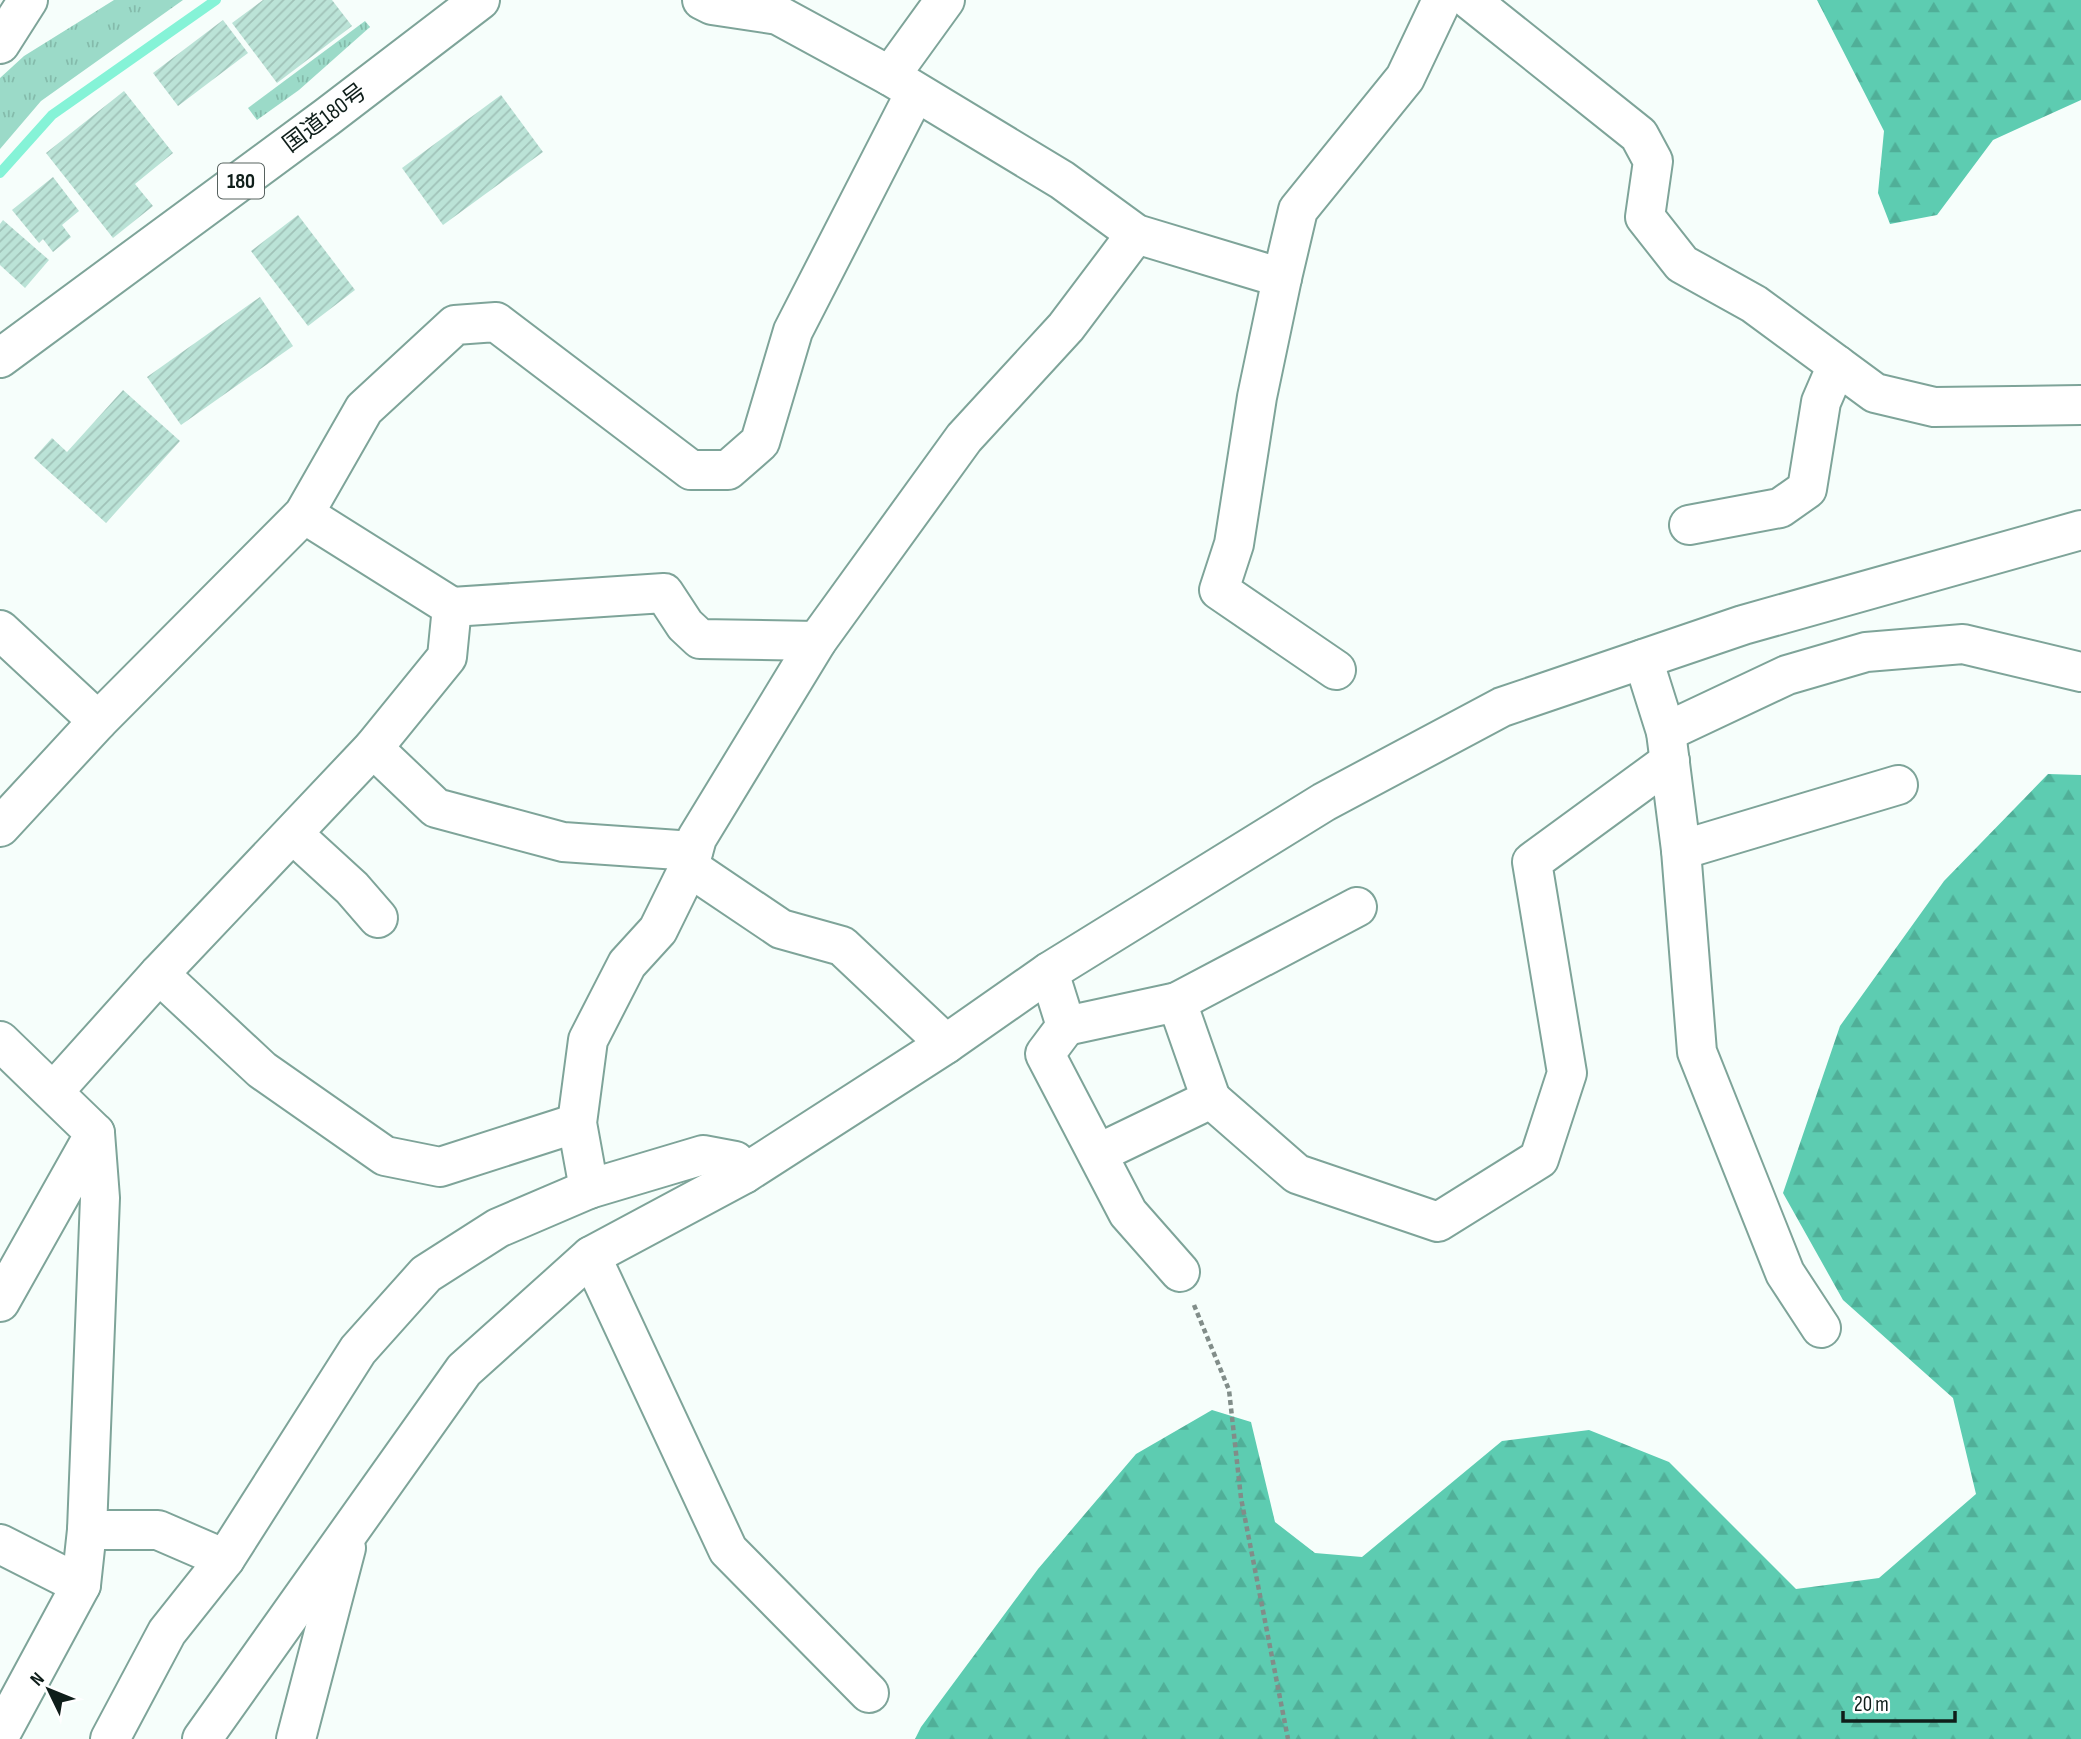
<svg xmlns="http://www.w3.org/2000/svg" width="2081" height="1739" font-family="'Sofia Sans Condensed','Noto Sans JP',sans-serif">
<defs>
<pattern id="grass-tufts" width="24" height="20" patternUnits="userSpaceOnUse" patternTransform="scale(1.75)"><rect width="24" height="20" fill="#9bdac8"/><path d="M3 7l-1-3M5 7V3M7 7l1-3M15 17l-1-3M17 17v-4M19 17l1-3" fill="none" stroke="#84bbab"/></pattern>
<pattern id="forest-firs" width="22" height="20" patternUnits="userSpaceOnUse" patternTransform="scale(1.75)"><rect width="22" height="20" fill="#5dccb1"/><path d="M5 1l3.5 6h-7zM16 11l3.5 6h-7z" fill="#50af98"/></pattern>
<pattern id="building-hatch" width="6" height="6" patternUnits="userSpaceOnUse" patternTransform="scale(1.75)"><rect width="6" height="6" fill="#bbe3d7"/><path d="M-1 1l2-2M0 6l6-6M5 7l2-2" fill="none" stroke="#a0c2b8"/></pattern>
</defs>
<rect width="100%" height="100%" fill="#f6fefb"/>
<!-- grass -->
<g fill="url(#grass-tufts)">
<path d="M114,0H183L41,101L0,149V78L24,56Z"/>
<path d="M365,21L370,27L299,90L257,120L248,108Z"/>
</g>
<!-- forest -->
<g fill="url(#forest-firs)">
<path d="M1817,0H2081V100L1993,140L1937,215L1890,224L1878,193L1884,131Z"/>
<path d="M2048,774L2081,775V1739H915L921,1727L1038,1569L1136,1454L1212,1410L1251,1422L1275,1522L1315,1553L1362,1557L1502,1441L1589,1430L1669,1462L1796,1589L1879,1578L1976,1494L1953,1398L1843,1300L1783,1193L1840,1026L1944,881Z"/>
</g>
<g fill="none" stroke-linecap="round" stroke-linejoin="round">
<!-- stream -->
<path stroke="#85f3d7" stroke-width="10" d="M0,173L52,115L216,0"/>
</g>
<!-- building -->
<g fill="url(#building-hatch)">
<path d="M263,0H332L352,26L277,83L232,23Z"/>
<path d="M223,20L248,53L178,106L153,73Z"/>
<path d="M124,91L173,153L135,184L153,206L113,238L46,153Z"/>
<path d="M501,95L543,152L443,225L402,168Z"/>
<path d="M53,177L79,211L62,225L71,237L53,252L43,239L39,243L12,210Z"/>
<path d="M298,215L355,290L308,326L251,251Z"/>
<path d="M3,220L49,260L25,288L0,265V224Z"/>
<path d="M260,297L293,346L181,425L147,377Z"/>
<path d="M123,390L180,441L106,523L34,458L52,438L67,452Z"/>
</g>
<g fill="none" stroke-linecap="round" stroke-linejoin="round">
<defs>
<g id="street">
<path d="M702,0L712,5L778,15L890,76L1062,180L1136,234L1282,278L1298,210L1405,78L1442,0"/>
<path d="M1470,0L1639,135L1653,161L1645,217L1682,264L1754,304L1875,393L1934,407L2081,405"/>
<path d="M0,44L28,0"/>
<path d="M890,76L945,0"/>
<path d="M1282,278L1257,397L1234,544L1219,590L1336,670"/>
<path d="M1689,525L1780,508L1807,489L1821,402L1837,365"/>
<path d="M452,607L664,593L685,625L700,639L817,641"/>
<path d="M0,630L98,721"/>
<path d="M1643,659L1666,732L1681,850L1898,785"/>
<path d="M1666,732L1787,675L1866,652L1963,644L2081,672"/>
<path d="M373,748L436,808L563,842L693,851"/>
<path d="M0,827L98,721L304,514L364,409L455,325L496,322L691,470H728L760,442L793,331L915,93"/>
<path d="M293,834L352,888L378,918"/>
<path d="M1681,850L1697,1052L1785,1273L1821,1328"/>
<path d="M1049,972L1066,1026L1045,1054L1128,1213L1180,1272"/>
<path d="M159,974L262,1070L385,1156L440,1167L577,1123"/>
<path d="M1177,1002L1357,907"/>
<path d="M1066,1026L1177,1002L1211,1099"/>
<path d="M0,1041L95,1133L0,1302"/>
<path d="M946,1044L842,946L781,929L689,867L697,838L817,641L964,438L1066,327L1136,234"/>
<path d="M54,1091L159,974L373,748L447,657L452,607L304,514"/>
<path d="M1099,1153L1211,1099L1297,1174L1438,1222L1539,1159L1567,1073L1532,862L1670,761"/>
<path d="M589,1189L577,1123L588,1040L627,964L658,930L689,867"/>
<path d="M591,1256L728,1550L869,1693"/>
<path d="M87,1530H158L225,1559"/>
<path d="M0,1544L81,1585"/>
<path d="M0,1735L81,1585L87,1530L100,1198L95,1133"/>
<path d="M110,1739L167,1632L225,1559L358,1350L426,1274L498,1228L589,1189L703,1155L735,1161L744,1174"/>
<path d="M202,1739L464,1370L591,1256L744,1174L946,1044L1049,972L1324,802L1502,707L1743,625L2081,530"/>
<path d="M296,1739L346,1548"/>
</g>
<path id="highway" d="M0,358L327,117L480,0"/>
</defs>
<!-- street casing -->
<use href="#street" stroke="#7ea499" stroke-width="42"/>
<!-- highway casing -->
<use href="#highway" stroke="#7ea499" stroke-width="42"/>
<!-- path -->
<path stroke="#818d89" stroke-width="4.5" stroke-dasharray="5 3.5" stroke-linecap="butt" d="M1194,1305L1229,1390L1241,1498L1288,1739"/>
<!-- street -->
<use href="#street" stroke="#fff" stroke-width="38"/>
<!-- highway -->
<use href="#highway" stroke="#fff" stroke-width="38"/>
</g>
<g text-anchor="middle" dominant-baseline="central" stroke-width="5" stroke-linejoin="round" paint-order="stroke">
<!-- shield labels -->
<rect fill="#fff" stroke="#57625f" stroke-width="2" x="218" y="163.5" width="46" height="35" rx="5"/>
<g font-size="21" font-weight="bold" fill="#0f1e1a">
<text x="241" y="181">180</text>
</g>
<!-- street labels -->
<g font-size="23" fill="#0f1e1a" stroke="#fff">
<text transform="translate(325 118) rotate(-37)">国道180号</text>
</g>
</g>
<!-- north arrow -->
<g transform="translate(49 1690) rotate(313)" stroke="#ffffff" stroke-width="5" paint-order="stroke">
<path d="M0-5L12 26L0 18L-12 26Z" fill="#0f1e1a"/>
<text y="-10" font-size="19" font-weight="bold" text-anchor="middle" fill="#0f1e1a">N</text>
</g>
<!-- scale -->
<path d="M1843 1711v10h112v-10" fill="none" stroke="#0f1e1a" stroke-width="3.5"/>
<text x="1854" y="1711" font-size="21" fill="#0f1e1a" stroke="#ffffff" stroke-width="5" paint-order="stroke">20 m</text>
</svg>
